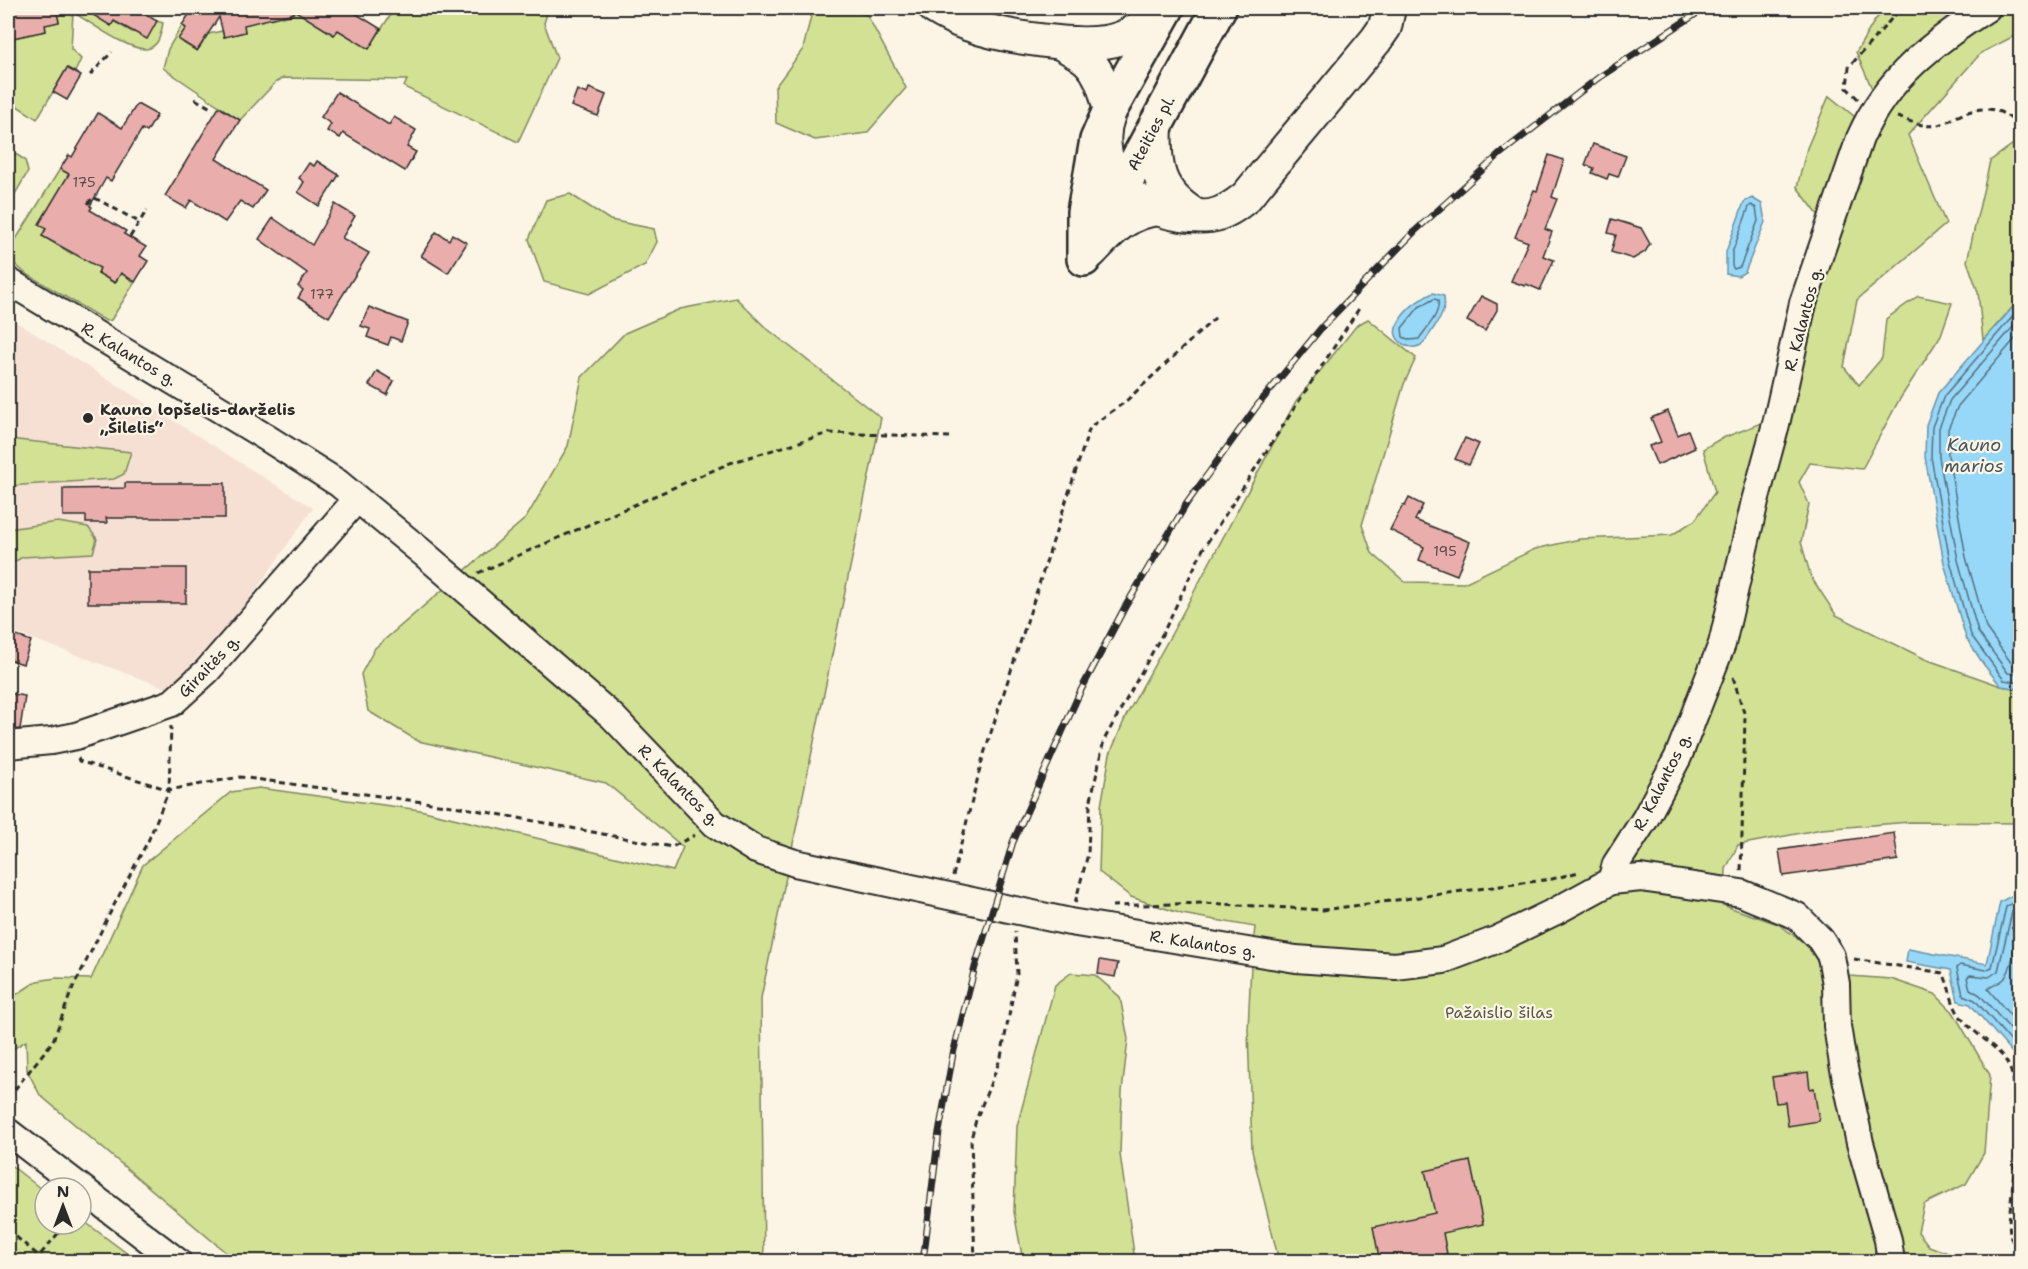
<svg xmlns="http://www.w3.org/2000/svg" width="2028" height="1269" font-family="'Shantell Sans',sans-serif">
<rect width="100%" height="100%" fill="#fcf5e5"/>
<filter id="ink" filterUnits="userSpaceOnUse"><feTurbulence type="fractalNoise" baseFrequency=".0167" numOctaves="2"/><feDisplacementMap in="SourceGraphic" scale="12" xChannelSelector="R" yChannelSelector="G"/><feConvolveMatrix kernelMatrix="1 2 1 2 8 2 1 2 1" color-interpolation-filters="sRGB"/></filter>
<g filter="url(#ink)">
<!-- built -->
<path fill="#f6e0d4" d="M13,320L313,508L245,606L169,689L8,630V328Z"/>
<!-- green -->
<g fill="#d2e194" stroke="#7e8660" stroke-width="1.5">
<path d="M56,8H90L132,32L157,21L163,23C161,32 160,44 150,48C134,55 88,21 73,12L71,49L81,59L75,72L67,68L37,119L8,100V39L46,31L45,25L59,22Z"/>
<path d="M300,8L314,16L312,21L334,35L338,30L369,48L395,8H549L544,23L557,58L518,142L404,87L407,80L283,78L276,82L240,120L163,68L168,49L182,25L186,28L178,40L197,51L203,43L204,35L222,31L224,37L245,32L244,25L281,13L282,17L292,15L291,10Z"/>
<path d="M813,8H841L867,15L906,88L867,133L815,140L776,123L775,87L803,49Z"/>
<path d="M1887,8H2020V33L1981,53L1908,135L1946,224L1857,300L1844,367L1859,385L1882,358L1886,319L1918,296L1952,303L1941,335L1898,402L1862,469L1810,463L1799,482L1809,504L1801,542L1811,577L1836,615L1925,659L2001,686L2020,689V823L1910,822L1822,829L1738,845L1726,869L1725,906L1778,924L1850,976L1891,979L1935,994L1953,1012L1990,1075L1984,1153L1966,1184L1924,1204L1918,1232L1929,1246L1969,1261H1279L1252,1151L1248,1030L1251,965L1255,927L1182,914L1131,897L1099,872L1101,806L1110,754L1126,716L1172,633L1296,401L1357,325L1368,319L1416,358L1404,384L1362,525L1372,553L1405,582L1464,583L1535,549L1580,539L1672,535L1695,520L1715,492L1703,449L1720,439L1783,415L1838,241L1797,187L1807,148L1829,96L1864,124L1881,109L1856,52L1875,20Z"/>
<path d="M2020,139V299L1983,340L1978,292L1967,261L1990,161Z"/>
<path d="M9,150L25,160L28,172L8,206V189L11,183L8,180L11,170L8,167Z"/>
<path d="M60,169L69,174L42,236L72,254L76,247L86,260L100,268L98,273L114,283L121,273L135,282L111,320L106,321L25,273L8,258V252Z"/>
<path d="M570,194L610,220L654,229L657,242L645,265L589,294L544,282L529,239L546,200Z"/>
<path d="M736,298L765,327L881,418L761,998L764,1261H236L40,1095L27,1070L26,1041L8,1052V1000L37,981L56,978L91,979L143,865L231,792L259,788L420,810L673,871L683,847L606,783L418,741L368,711L361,674L375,648L526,518L568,446L582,377L625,333L680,309Z"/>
<path d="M8,439L131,452L124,474L114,479L8,486Z"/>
<path d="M58,522L88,527L97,539L93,553L23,557L8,565V529Z"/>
<path d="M1071,973L1095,975L1120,997L1128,1039L1122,1092L1120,1154L1135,1261H1023L1014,1212L1017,1126L1055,985Z"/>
<path d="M8,1163L45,1192V1224H81V1219L137,1261H8Z"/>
</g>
<!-- water -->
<g fill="#97d8f9" stroke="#6c93a7" stroke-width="1.5">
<path d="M1752,198L1762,204L1765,222L1745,272L1738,276L1726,274V252L1744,202Z"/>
<path d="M1433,293L1444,296C1446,307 1442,317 1435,326C1431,332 1426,341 1421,345C1410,352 1392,341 1396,328C1402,311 1418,300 1433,293Z"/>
<path d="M2020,299V689L2001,686L1984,665L1966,638L1944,563L1925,457L1926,425L1938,393Z"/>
<path d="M2020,891V1062L1970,1004L1958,1001L1951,970L1906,962L1908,949L1987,964L2000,902Z"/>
</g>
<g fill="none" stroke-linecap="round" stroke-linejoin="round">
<!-- shore -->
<g stroke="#56707d" stroke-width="1.5">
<path d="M1751,205L1756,208L1758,221L1740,267L1734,269L1732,266V253L1749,207Z"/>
<path d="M1434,299L1438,300C1441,314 1426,328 1419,339L1410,340L1403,337L1402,328L1419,307Z"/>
<path d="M2020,308L1944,396L1932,427L1931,457L1950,561L1971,635L2004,680L2020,683"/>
<path d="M2020,319L1950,400L1939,428V457L1958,560L1978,632L2008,673L2020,675"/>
<path d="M2020,333L1958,406L1948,429V455L1966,557L1986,628L2012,664L2020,666"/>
<path d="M2020,898L2006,907L1992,967L1986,970L1960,965L1957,968L1963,995L1975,1000L2020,1052"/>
<path d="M2020,906L2012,912L1998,971L1989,977L1970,975L1967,978L1970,989L1980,995L2020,1040"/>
<path d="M2020,917C2017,933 2014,967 2004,979C1999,984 1992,985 1988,989L2020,1027"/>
</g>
</g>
<!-- building -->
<g fill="#e9aeab" stroke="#2b2b2b" stroke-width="1.5">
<path d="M8,8H56L59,22L45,25L46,31L8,39Z"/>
<path d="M82,8H146L143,13L157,21L147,39L114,21L111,26Z"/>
<path d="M213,8H347L381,29L369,49L338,30L334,35L294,10V13L244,25L245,32L224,37L219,17L197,51L178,39L186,28L182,25L190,13Z"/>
<path d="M67,68L81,76L67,100L53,92Z"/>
<path d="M589,88L606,95L598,116L571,106L577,90L587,94Z"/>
<path d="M337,92L389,125L394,117L416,130L407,147L416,152L405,171L343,133L340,138L327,131L331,124L321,117Z"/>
<path d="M137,104L157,115L147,132L142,129L111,181L106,178L90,206L92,207L90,210L126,231L124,234L146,247L140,256L148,261L135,282L121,273L115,283L98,273L100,268L42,236L46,229L39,224L69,174L60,169L69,155L72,157L98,113L122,128Z"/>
<path d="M219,107L240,120L216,159L266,190L253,209L240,201L225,222L191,200L186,208L165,196Z"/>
<path d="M1593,144L1626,156L1618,177L1609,174L1607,179L1592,173L1594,168L1585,165Z"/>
<path d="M1549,155L1564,160L1552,197L1557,199L1545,229L1552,232L1543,256L1554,260L1540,290L1526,284L1525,286L1511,281L1528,242L1515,237L1534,190L1537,191Z"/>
<path d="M317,161L339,175L319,206L298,192L304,182L299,178L309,163L314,166Z"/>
<path d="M335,204L355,216L342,238L369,253L329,317L298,298L303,290L298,286L307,273L259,239L273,218L312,245Z"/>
<path d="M1612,219L1641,228L1650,244L1645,252L1633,259L1611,252L1616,235L1608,233Z"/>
<path d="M436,232L449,240L452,234L467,243L448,273L421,256Z"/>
<path d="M1481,296L1497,304V310L1485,331L1467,321Z"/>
<path d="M369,307L408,322L401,341L391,337L388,345L367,337L370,329L361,326Z"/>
<path d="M377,371L394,381L387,395L369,385Z"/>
<path d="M1668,411L1678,435L1688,430L1695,448L1657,465L1649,446L1661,442L1651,418Z"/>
<path d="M1465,438L1479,444L1469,465L1455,459Z"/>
<path d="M125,483H225V518H106L107,523H86V516H63V489L125,488Z"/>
<path d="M1409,498L1423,505L1415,520L1470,542L1457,575L1419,560L1424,547L1390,530L1403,505L1405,506Z"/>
<rect x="88" y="568" width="98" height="35"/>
<path d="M8,633L31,641L23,664L8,659Z"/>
<path d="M8,693L25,696L20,729L8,730Z"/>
<path d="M1894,833L1898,860L1783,876L1779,850Z"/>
<path d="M1100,960L1118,963L1115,977L1098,974Z"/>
<path d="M1808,1072L1810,1089L1814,1088L1819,1121L1788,1126L1785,1102L1776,1103L1772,1077Z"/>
<path d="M1470,1161L1483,1224L1443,1233L1447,1254L1412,1262H1380L1373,1227L1435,1213L1425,1171Z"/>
</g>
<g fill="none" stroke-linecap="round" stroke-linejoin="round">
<defs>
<g id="minor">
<path d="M8,281L267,438L338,483L423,553L613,717L715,824L756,850L795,863L1070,922L1296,959L1395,966L1443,960L1496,940L1556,911L1611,881L1641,878L1741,893L1797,916L1820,939L1831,956L1836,984L1837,1026L1843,1064L1860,1143L1888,1240L1891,1262"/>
<path d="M8,745L51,741L76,736L172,703L207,671L357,499"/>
<path d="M1611,881L1616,864L1645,819L1678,757L1722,644L1755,501L1776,424L1803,303L1860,138C1886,78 1934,42 1987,8"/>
<path d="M8,1132L178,1262"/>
</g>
<g id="major">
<path d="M935,8C945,14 956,20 967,24C1001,37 1088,51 1121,38C1138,31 1152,19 1166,8"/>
<path d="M1060,43C1088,58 1097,64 1106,95C1107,101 1110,107 1109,113C1108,119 1105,125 1105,131C1103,143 1107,160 1111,171C1124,204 1178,220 1210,216C1224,214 1235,206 1246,197L1376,40L1385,27L1389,8"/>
<path d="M1156,124C1154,167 1157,193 1197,216"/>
<path d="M1091,252C1111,231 1127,212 1158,209"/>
</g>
<g id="highway">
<path d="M1084,254V212L1097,140L1110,110L1167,8"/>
<path d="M1084,259L1219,8"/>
</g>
</defs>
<!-- minor casing -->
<use href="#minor" stroke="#2b2b2b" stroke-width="30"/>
<!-- major casing -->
<use href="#major" stroke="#2b2b2b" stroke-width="36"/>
<!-- highway casing -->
<use href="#highway" stroke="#2b2b2b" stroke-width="38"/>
<!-- path -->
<g stroke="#2b2b2b" stroke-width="3" stroke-dasharray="6 4.5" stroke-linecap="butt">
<path d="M90,75L112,52"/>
<path d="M195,99L211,108"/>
<path d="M1858,99L1847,88L1849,67L1901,8"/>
<path d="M1897,117C1911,121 1922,128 1937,125C1945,124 1951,119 1958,116C1984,104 2001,107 2020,127"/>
<path d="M8,139L15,129"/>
<path d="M88,204L93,197L139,222"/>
<path d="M130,237L147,210"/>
<path d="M478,573L730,463L829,433L949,437"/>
<path d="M1733,677L1745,716L1741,873"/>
<path d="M78,758L79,761L169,790L171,726"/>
<path d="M953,876L983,757L1090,427L1125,402L1218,315"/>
<path d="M1075,903L1088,854L1090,804L1104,740L1164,631L1203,549L1360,307"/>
<path d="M1112,906L1204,903L1323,910L1552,879L1579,872"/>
<path d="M2012,929L2020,921"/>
<path d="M1854,959L1943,973C1950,987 1951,1003 1960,1016C1973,1034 1994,1043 2006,1061C2026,1091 2012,1184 2009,1222L2010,1235L2020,1261"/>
<path d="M8,1098L53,1041L71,992L113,907L149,839L169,790L240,777L460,807L672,847L695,835"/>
<path d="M8,1230L46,1262"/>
<path d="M34,1262L66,1224"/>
<path d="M975,1262L971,1139L976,1120L1001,1057L1017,974L1015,932"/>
</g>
<!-- minor -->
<use href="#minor" stroke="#fcf5e5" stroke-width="26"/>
<!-- major -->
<use href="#major" stroke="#fcf5e5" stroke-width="32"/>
<!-- highway -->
<use href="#highway" stroke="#fcf5e5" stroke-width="33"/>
<defs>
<path id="rail" d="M923,1262L939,1132L953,1054L975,967L1013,842L1080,692L1125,607L1187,503L1257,406L1322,327L1415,231L1500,154L1598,78L1705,8"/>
</defs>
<!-- rail casing -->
<use href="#rail" stroke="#2b2b2b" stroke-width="7"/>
<!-- rail -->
<use href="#rail" stroke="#fcf5e5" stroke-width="4.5" stroke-dasharray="14" stroke-linecap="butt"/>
</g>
</g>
<!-- markers -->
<circle fill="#2b2b2b" stroke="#fcf5e5" stroke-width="2" cx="88" cy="418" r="6"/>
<g text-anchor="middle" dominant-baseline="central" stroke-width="4.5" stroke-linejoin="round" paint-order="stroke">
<!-- number labels -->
<g font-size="14" fill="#5a4c4b">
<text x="84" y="182">175</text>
<text x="322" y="294">177</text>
<text x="1445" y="551">195</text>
</g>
<!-- street labels -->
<g font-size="16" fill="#2b2b2b" stroke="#fcf5e5">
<text transform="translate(1151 133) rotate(-62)">Ateities pl.</text>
<text transform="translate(1803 319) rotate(-75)">R. Kalantos g.</text>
<text transform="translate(129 354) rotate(31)">R. Kalantos g.</text>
<text transform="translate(209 666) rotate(-46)">Giraitės g.</text>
<text transform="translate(1662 782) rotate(-63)">R. Kalantos g.</text>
<text transform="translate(679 785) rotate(45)">R. Kalantos g.</text>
<text transform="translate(1203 944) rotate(9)">R. Kalantos g.</text>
</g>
<!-- poi labels -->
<g font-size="16" font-weight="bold" fill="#2b2b2b" stroke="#fcf5e5" text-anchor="start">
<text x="100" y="409">Kauno lopšelis-darželis<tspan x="100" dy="18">„Šilelis“</tspan></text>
</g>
<!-- park labels -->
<g font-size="16" fill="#555845" stroke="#fcf5e5">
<text x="1499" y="1012">Pažaislio šilas</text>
</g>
<!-- water labels -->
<g font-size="18" font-style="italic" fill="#46565e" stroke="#fcf5e5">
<text x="1974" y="445">Kauno<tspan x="1974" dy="21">marios</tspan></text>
</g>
</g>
<!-- margin -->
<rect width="2028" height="1269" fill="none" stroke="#fcf5e5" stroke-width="30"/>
<rect x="15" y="15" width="1998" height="1239" fill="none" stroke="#2b2b2b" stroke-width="2" filter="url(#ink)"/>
<!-- north arrow -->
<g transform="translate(63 1206)"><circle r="28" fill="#fcf5e5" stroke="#a8a49b" stroke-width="1.5"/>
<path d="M0-4.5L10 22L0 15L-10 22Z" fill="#2b2b2b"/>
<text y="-9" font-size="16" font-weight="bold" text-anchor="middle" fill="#2b2b2b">N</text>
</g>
</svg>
